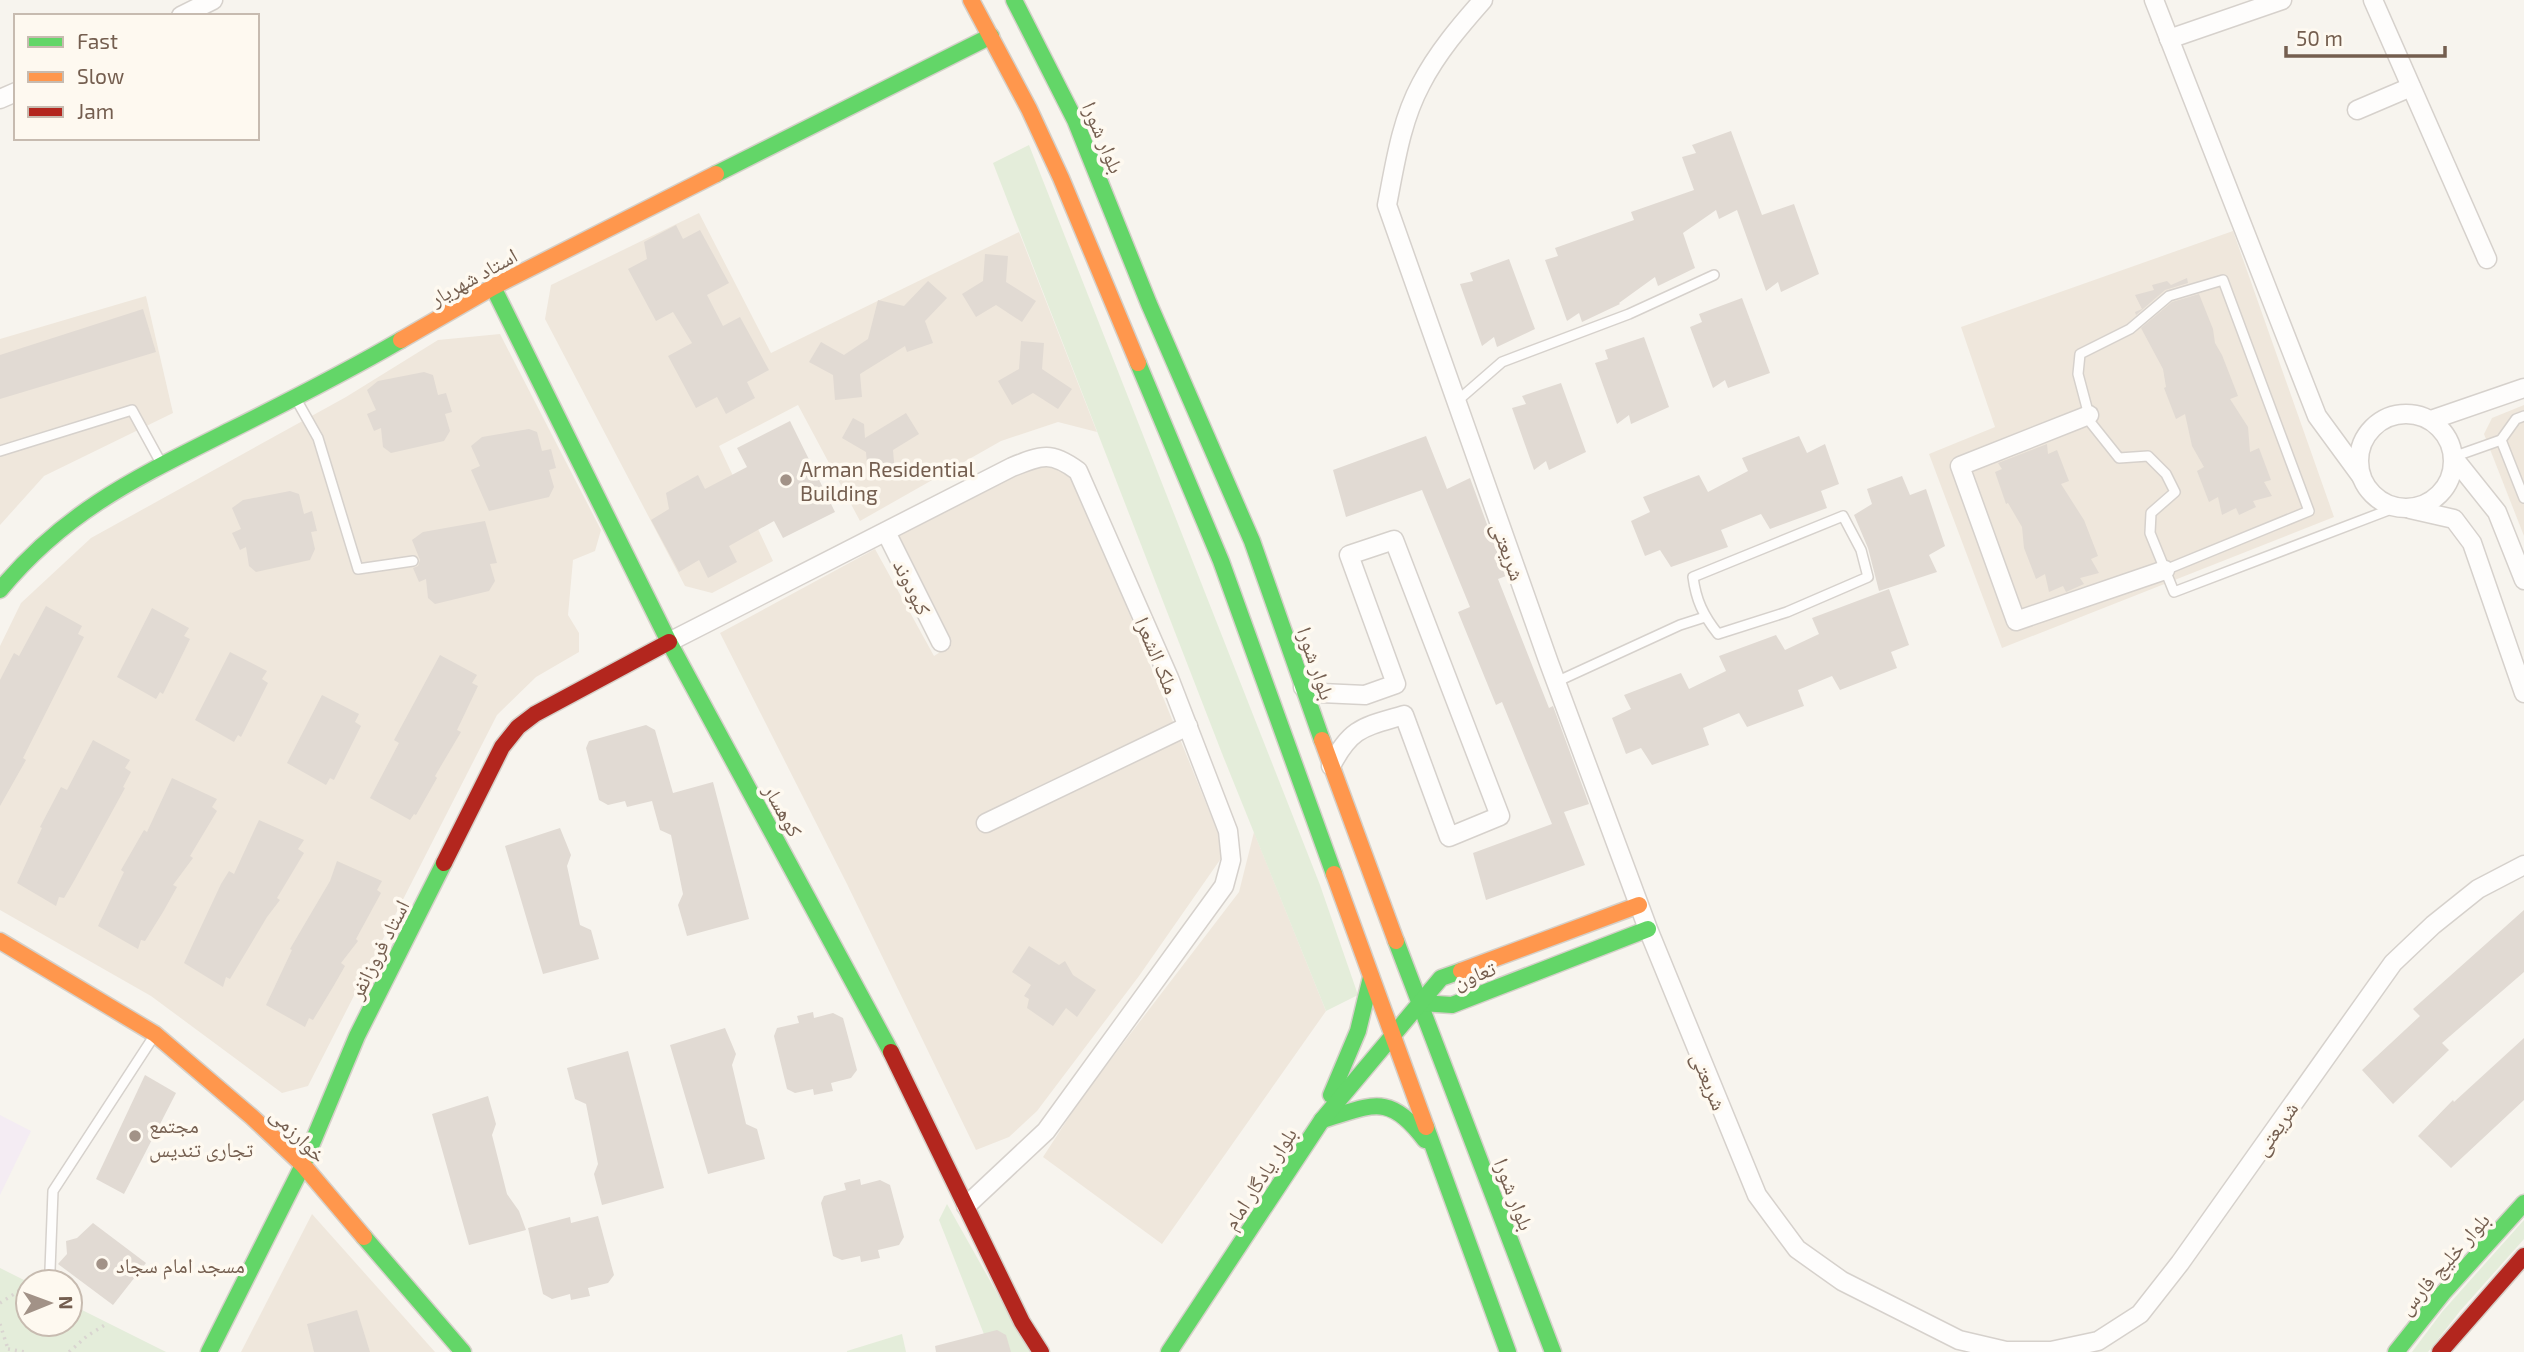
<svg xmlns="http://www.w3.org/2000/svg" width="2524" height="1352" font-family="'Exo 2','Noto Naskh Arabic',sans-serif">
<rect width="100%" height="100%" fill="#f7f4ee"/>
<!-- residential -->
<g fill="#efe7dc">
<path d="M699,213L771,353L1019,232L1097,432L1058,422L1001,441L860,521L798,405L719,446L773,561L712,593L685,586L545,319L551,285Z"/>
<path d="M2233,231L2334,517L2002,648L1929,454L1995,427L1961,327Z"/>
<path d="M146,296L173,413L44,476L0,525V339Z"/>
<path d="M500,334L601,530L595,551L573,560L568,615L579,633V652L536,677L497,715L308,1086L282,1093L151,996L0,910V646L21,603L91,538L346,397L438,340Z"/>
<path d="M2524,405V536L2484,434L2492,418Z"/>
<path d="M1058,466L1076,482L1218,833L1222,857L1139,976L1037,1111L1009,1137L976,1150L847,884L720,633L875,549L934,656L951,645L892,538L1031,467Z"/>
<path d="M1254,832L1326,1011L1162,1244L1043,1157L1082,1097L1239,892Z"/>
<path d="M312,1214L435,1352H241Z"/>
</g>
<!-- education -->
<path fill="#f4ecf3" d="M0,1115L31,1131L0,1195Z"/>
<!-- green -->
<g fill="#e4edda">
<path d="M1029,145L1320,885L1358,995L1326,1011L1223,756L993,163Z"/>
<path d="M947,1204L1030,1352H991L939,1220Z"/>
<path d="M2524,1220V1239L2460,1311L2428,1352H2412L2442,1312Z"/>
<path d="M0,1268L28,1282V1324H70V1304L166,1352H0Z"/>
<path d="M902,1334L906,1352H847V1351Z"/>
</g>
<!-- building -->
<g fill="#e1dad3">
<path d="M1731,131L1762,215L1794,204L1819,274L1781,292L1778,282L1766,291L1737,210L1719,219L1716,210L1683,233L1695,268L1658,286L1655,277L1619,303L1620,304L1582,322L1579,313L1567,321L1545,260L1558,256L1555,248L1634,220L1631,212L1694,190L1682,157L1696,153L1692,145Z"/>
<path d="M676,225L683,239L700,230L729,283L707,295L723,326L740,317L769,370L747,382L755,398L726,414L717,397L696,408L668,356L692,343L673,312L656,321L628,269L647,259L644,242Z"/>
<path d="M985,254L1008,256L1006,282L1036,301L1022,322L996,305L976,317L962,294L983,281Z"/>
<path d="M1509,259L1535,329L1497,347L1494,337L1482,346L1460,284L1473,281L1470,273Z"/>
<path d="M2187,278L2188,283L2165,290L2136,315L2135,312L2142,309L2135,295L2154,290L2152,285L2167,281L2171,285Z"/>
<path d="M928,281L947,298L925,321L933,343L907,352L905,346L860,374L862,397L835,400L833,375L809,362L821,342L844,355L868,339L878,300L904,306Z"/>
<path d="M2199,294L2213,329L2215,343L2222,355L2238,396L2230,399L2248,427L2250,452L2259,448L2271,480L2264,482L2272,496L2253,501L2256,507L2239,515L2236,508L2222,515L2218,497L2209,502L2197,471L2204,467L2192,446L2185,414L2176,419L2164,388L2166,387L2163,369L2141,328L2172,302Z"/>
<path d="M1742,298L1770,373L1728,388L1725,380L1713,388L1690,327L1702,322L1699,314Z"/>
<path d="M143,309L156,352L0,399V355Z"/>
<path d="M1644,337L1669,407L1631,424L1629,415L1617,424L1595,363L1608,359L1605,350Z"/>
<path d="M1021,341L1044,343L1042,369L1072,389L1058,409L1033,393L1012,405L998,381L1019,369Z"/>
<path d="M424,372L433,375L438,395L446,393L452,412L445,414L450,431L444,441L391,453L383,447L381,428L374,431L367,414L376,410L367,390L378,381Z"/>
<path d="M1561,383L1586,452L1549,470L1546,461L1534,470L1512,408L1526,404L1522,396Z"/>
<path d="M906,413L919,434L893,450L895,474L868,476L866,452L842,438L853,418L864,424L865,438Z"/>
<path d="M790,421L835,512L783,538L774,521L729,546L737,562L708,578L699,560L679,572L651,520L669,509L666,493L698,475L705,489L747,467L737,448Z"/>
<path d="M529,429L537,432L542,451L551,449L556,468L549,470L554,487L549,497L489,511L471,470L480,466L471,446L482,437Z"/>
<path d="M1426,436L1447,489L1470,478L1506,576L1498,579L1549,708L1553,706L1589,804L1564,812L1585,865L1486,900L1473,853L1552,824L1502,702L1496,705L1458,612L1470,607L1422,490L1346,517L1333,470Z"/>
<path d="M1799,436L1807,453L1825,444L1839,484L1821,491L1827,508L1770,529L1761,514L1721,530L1728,547L1671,567L1660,550L1645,556L1631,521L1650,512L1643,497L1699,475L1708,492L1748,471L1742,458Z"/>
<path d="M2047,444L2048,454L2057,450L2069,481L2061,484L2084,520L2098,556L2091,559L2099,573L2080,578L2084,584L2066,592L2063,586L2049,592L2045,574L2036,579L2024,548L2022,527L2008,503L2006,504L1995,472L2002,469L1998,463Z"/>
<path d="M1902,476L1910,495L1926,489L1945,546L1929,555L1937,572L1879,591L1868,548L1854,515L1872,504L1867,489Z"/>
<path d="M290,491L299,494L304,514L312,511L317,531L311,532L315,549L310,560L256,572L249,566L246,547L240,550L232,533L241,529L232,508L243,500Z"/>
<path d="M485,521L497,563L490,564L495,581L489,591L435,604L428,598L426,579L419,582L413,568L418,566L420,560L412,540L423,532Z"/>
<path d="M1889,589L1909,645L1891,652L1897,668L1840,690L1832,676L1798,690L1804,706L1747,727L1739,713L1703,728L1709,745L1652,765L1641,748L1626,754L1612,718L1631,709L1624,695L1681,673L1689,689L1726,671L1719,656L1776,635L1785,650L1819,634L1812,618Z"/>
<path d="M46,606L82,626L78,634L84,637L23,758L26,760L0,806V680L14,653L19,656Z"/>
<path d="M152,608L189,628L184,636L190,639L163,694L160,692L156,699L117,677Z"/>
<path d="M230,652L267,671L262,679L268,683L241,737L238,735L234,742L195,720Z"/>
<path d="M440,655L477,675L472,683L478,686L457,730L461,732L435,776L437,778L416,815L414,814L410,820L370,798L399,743L394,740Z"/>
<path d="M322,695L359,714L355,722L361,726L334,780L330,778L326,785L287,763Z"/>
<path d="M646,725L655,730L673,793L713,782L749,919L687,936L678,905L683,894L671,835L660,830L652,801L627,807L625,801L608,805L599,800L586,748L589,741Z"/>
<path d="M93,740L130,760L125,768L131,772L123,787L125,788L74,881L64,898L59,897L56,906L17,883L42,828L40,827L61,787L67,790Z"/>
<path d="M172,778L217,799L212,807L217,811L190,856L193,858L173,885L177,887L163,912L145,941L141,940L138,949L98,926L124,872L121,870L144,830L147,832Z"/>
<path d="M259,820L304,840L298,849L304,853L277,898L280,900L267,917L230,979L226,977L223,987L184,963L221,884L229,871L234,874Z"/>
<path d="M560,828L571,855L567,866L580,925L591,930L599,959L543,974L505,846Z"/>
<path d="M337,861L382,881L377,890L381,893L356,939L358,941L341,963L345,966L333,987L313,1020L309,1018L305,1027L266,1005L292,950L290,949L330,881Z"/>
<path d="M2524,910V972L2442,1043L2449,1050L2393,1104L2362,1070L2420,1016L2413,1009Z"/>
<path d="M1029,946L1059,965L1065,961L1073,975L1096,990L1077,1017L1066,1008L1053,1026L1027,1008L1029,999L1024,996L1031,985L1012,972Z"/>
<path d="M813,1012L814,1018L833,1013L843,1018L857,1070L851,1078L831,1083L833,1091L814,1095L813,1089L795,1093L787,1089L774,1036L777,1028L799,1023L797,1016Z"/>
<path d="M725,1028L736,1054L732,1065L746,1124L757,1129L765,1159L708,1174L670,1045Z"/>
<path d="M2524,1038V1100L2451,1168L2418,1136L2453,1100L2454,1102Z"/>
<path d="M628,1051L664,1188L602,1205L594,1174L598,1164L586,1104L575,1099L567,1068Z"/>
<path d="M145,1075L176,1093L124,1194L96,1179Z"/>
<path d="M488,1096L496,1124L492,1135L507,1194L519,1211L526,1230L469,1245L432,1114Z"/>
<path d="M860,1179L861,1185L880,1180L890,1185L904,1237L899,1245L878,1250L880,1258L861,1262L860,1256L842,1260L833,1256L821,1203L824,1196L846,1190L844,1183Z"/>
<path d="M598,1216L614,1275L608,1283L588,1288L590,1296L571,1300L570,1294L552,1299L543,1294L528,1228L570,1217L571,1223Z"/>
<path d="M93,1223L146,1263L113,1305L58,1264L67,1254L66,1241L77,1238Z"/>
<path d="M357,1310L370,1352H314L307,1324Z"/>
<path d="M997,1330L1006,1335L1011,1352H936L935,1346Z"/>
</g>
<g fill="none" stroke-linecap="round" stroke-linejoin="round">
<defs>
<g id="lane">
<path d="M296,399L318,438L358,569L413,561"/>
<path d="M1456,402L1502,362L1629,314L1714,275"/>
<path d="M2501,440L2524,498"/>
<path d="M0,451L132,410L161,463"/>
<path d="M2453,457L2501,440L2516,419L2524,416"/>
<path d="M1843,516L1861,550L1868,577L1787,612L1718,634C1703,615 1696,600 1693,577Z"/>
<path d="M2165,570L2309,511L2223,280L2169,296L2130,329L2080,354L2078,374L2091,423L2119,458L2148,456L2166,474L2175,492L2151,513L2150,533L2174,592L2394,508"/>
<path d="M1556,682L1680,625L1705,617"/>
<path d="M50,1270L53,1191L154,1036"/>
</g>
<g id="street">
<path d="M1483,0C1460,26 1437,53 1421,84C1401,121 1395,164 1387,205L1549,663L1648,929L1757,1195L1797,1249L1842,1281L1959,1340L2006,1351H2051L2098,1341L2140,1314L2180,1263L2393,963L2433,925L2478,889L2524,865"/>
<path d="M2154,0L2317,416L2361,476"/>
<path d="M2373,0L2487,259"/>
<path d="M181,16L213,0"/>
<path d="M2169,39L2282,0"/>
<path d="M0,99L16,92"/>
<path d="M2357,110L2411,87"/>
<circle cx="2406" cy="461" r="47"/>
<path d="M2089,415L1960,466L2016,621L2165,570"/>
<path d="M2431,420L2524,388"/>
<path d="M2453,457L2497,512L2524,580"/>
<path d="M2410,509L2454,519L2472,543L2524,693"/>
<path d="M886,532L941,642"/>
<path d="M669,642L1012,467C1042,455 1051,451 1078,471L1169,678L1228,831L1231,860L1224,886L1046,1131L966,1206"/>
<path d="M1303,687L1321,693L1365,695L1396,684L1349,555L1394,540L1500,816L1449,837L1404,715C1364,727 1351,727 1331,766"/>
<path d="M986,823L1188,726"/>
</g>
<g id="fast">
<path d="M1014,0L1075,120L1149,304L1252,541L1322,740"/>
<path d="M716,174L991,36"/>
<path d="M493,287L669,642L891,1052"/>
<path d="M1138,363L1221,561L1334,874"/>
<path d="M0,590C67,509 140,476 231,430C289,401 346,372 401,340"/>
<path d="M1396,941L1553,1352"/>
<path d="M1421,1003L1452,1005L1648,929"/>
<path d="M1331,1095L1358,1031L1371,977"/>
<path d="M1322,1120C1373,1105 1389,1092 1425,1140"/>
<path d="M1426,1127L1508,1352"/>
<path d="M364,1237L463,1352"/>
<path d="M209,1352L303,1165L357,1036L444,863"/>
<path d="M1169,1352L1322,1120L1441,978L1461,971"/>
<path d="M2396,1352L2443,1293L2524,1203"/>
</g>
<g id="slow">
<path d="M971,0L1029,109L1061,178L1138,363"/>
<path d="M401,340L493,287L716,174"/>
<path d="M1322,740L1396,941"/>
<path d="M1334,874L1426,1127"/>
<path d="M0,941L155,1034L252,1117L303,1165L364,1237"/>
<path d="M1461,971L1639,905"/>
</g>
<g id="jam">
<path d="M444,863L502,747L518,727L535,714L669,642"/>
<path d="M891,1052L1022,1322L1041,1352"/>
<path d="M2440,1352L2524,1256"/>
</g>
</defs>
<!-- lane casing -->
<use href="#lane" stroke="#d6d1cc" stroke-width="12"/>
<!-- street casing -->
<use href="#street" stroke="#d6d1cc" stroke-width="21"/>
<!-- fast casing -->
<use href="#fast" stroke="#d5d0c9" stroke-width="19"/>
<!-- slow casing -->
<use href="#slow" stroke="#d5d0c9" stroke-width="19"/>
<!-- jam casing -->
<use href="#jam" stroke="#d5d0c9" stroke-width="19"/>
<!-- path -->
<g stroke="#d9d4d0" stroke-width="3.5" stroke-dasharray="2 5" stroke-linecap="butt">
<path d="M32,1282L40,1277"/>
<path d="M0,1303L28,1285"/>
<path d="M0,1324L8,1349"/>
<path d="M8,1349L25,1352"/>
<path d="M69,1352L87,1336L108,1323"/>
</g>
<!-- lane -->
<use href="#lane" stroke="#fefdfc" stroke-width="9"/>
<!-- street -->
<use href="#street" stroke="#fefdfc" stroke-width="18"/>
<!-- fast -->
<use href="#fast" stroke="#63d668" stroke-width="16"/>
<!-- slow -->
<use href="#slow" stroke="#ff974d" stroke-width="16"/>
<!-- jam -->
<use href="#jam" stroke="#b3261e" stroke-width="16"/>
</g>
<!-- markers -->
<g fill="#a29287" stroke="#fef9f0" stroke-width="2.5">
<circle cx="786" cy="480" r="7"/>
<circle cx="135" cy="1136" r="7"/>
<circle cx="102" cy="1264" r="7"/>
</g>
<g text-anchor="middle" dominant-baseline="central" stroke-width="7" stroke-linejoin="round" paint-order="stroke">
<!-- street labels -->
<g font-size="21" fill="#745e4f" stroke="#fef9f0">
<text transform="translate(1104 137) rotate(67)">بلوار شورا</text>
<text transform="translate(473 276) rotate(-29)">استاد شهریار</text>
<text transform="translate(1509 551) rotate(70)">شریعتی</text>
<text transform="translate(913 587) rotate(64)">کبودوند</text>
<text transform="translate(1158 655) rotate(67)">ملک الشعرا</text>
<text transform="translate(1317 663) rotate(71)">بلوار شورا</text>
<text transform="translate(784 810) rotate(61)">کوهسار</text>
<text transform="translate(378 949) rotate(-63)">استاد فروزانفر</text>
<text transform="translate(1474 974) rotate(-21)">تعاون</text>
<text transform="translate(1710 1081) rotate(68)">شریعتی</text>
<text transform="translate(2275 1128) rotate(-55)">شریعتی</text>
<text transform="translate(299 1134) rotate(45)">خوارزمی</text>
<text transform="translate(1259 1178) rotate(-57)">بلوار یادگار امام</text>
<text transform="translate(1515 1194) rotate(69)">بلوار شورا</text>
<text transform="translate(2443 1263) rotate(-49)">بلوار خلیج فارس</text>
</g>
<!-- poi labels -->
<g font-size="21" fill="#745e4f" stroke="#fef9f0" text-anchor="start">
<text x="800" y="468">Arman Residential<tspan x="800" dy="24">Building</tspan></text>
<text x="149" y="1124">مجتمع<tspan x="149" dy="24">تجاری تندیس</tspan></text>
<text x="116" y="1264">مسجد امام سجاد</text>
</g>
</g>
<!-- legend -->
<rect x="14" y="14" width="245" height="126" fill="#fef9f0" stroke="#c7bbb0" stroke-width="2"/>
<rect x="28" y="37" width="35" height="10" fill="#63d668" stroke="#c7bbb0" stroke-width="2"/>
<text x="77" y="49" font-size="21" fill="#745e4f">Fast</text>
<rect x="28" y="72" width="35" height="10" fill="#ff974d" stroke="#c7bbb0" stroke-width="2"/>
<text x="77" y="84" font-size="21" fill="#745e4f">Slow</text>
<rect x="28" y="107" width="35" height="10" fill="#b3261e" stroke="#c7bbb0" stroke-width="2"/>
<text x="77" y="119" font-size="21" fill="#745e4f">Jam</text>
<!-- north arrow -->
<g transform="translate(49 1303) rotate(89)"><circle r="33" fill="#fef9f0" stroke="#c7bbb0" stroke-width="2"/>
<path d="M0-5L12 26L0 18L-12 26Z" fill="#a29287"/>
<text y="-10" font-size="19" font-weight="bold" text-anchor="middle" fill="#745e4f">N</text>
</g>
<!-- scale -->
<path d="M2286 46v10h159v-10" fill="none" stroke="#745e4f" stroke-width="3.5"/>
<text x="2296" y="46" font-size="21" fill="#745e4f" stroke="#fef9f0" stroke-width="5" paint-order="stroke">50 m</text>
</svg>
